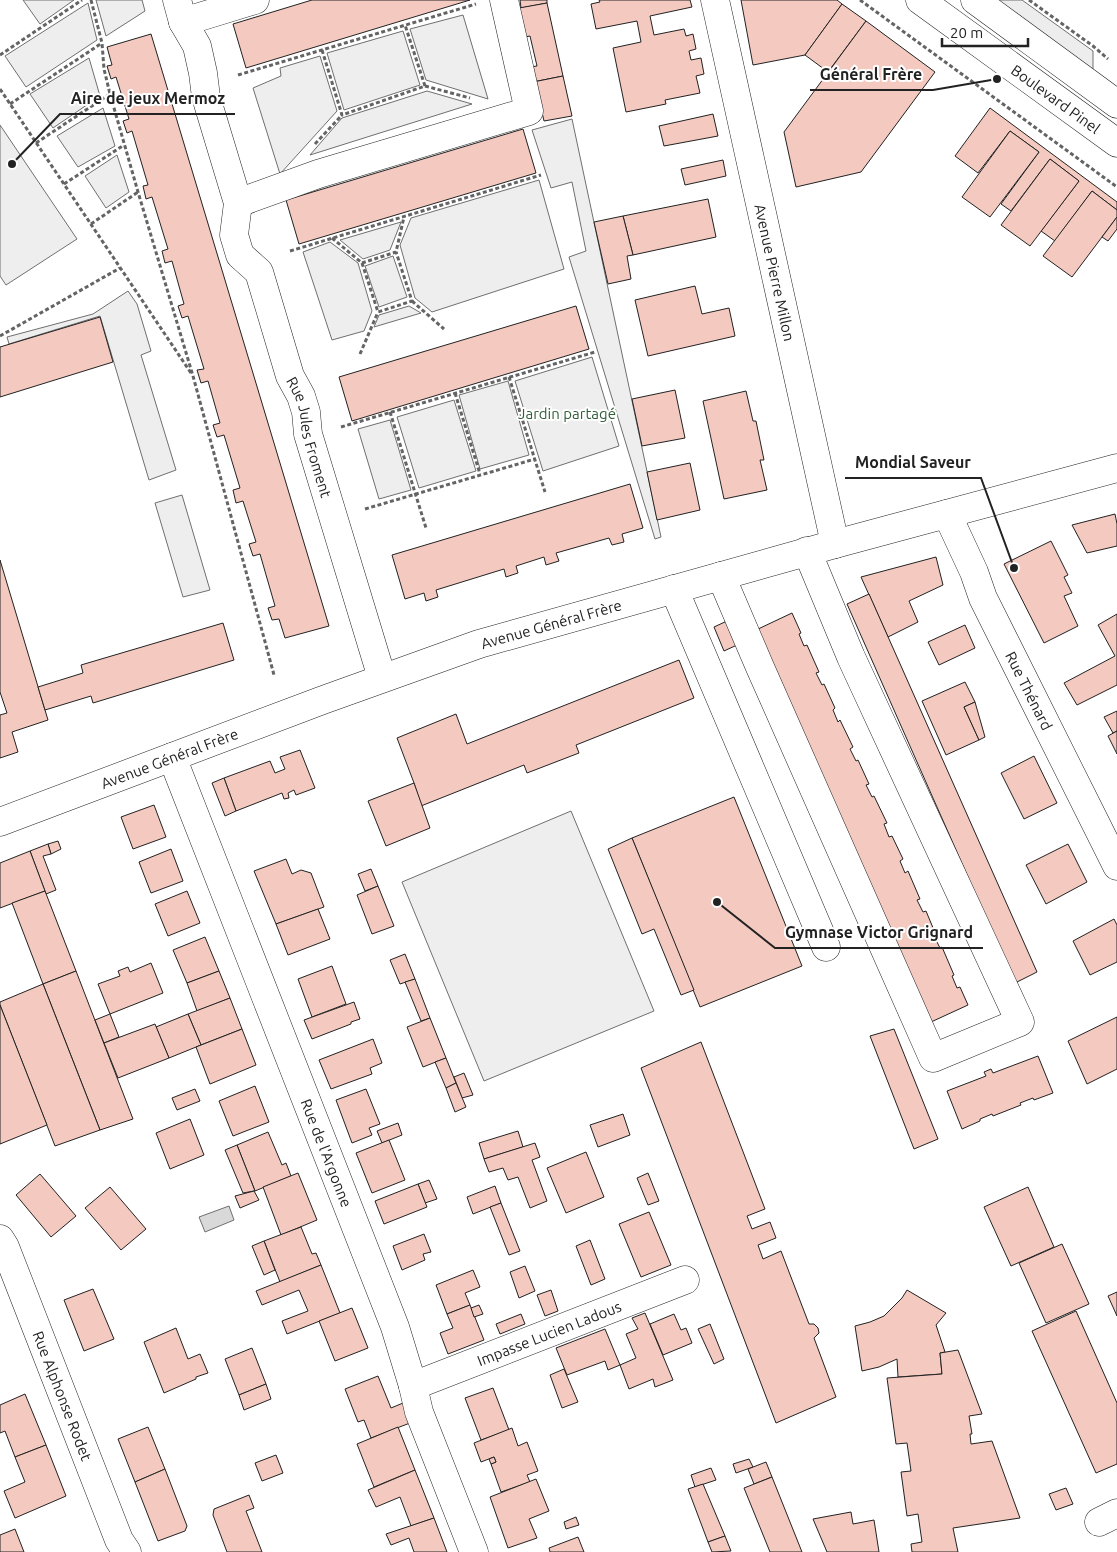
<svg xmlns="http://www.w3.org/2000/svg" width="1117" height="1552" font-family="Ubuntu,sans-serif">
<rect width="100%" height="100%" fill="#fff"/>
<!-- green -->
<g fill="#eee" stroke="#6f6f6f">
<path d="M23,0H74L40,24Z"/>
<path d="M96,0H142L145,11L106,36Z"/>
<path d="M88,3L97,40L26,87L5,56Z"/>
<path d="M463,15L488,99L426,80L410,29Z"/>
<path d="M403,31L420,85L344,110L327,53Z"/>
<path d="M320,56L337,111L280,174L253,88L281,76L280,68Z"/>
<path d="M89,58L100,96L53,128L30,94Z"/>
<path d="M427,91L472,104L310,155L342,118Z"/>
<path d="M103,108L115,146L78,167L57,136Z"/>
<path d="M572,119L661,537L655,539L569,257L586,251L572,182L551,188L532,130Z"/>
<path d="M0,125L77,239L6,285L0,276Z"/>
<path d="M117,155L129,192L106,208L85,176Z"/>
<path d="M539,180L564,269L432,312L415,298L400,245L411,218Z"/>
<path d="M401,222L390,250L363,259L340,240Z"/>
<path d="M330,242L358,263L372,311L364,331L332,340L303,252Z"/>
<path d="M393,256L407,297L379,307L365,266Z"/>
<path d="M128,291L137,304L151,351L141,355L176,470L149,480L100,316L9,344L7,337L93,314Z"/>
<path d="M409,306L421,313L374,327L379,315Z"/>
<path d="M592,357L619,446L543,471L515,381Z"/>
<path d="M508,381L529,455L480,469L459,395Z"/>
<path d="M454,400L476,471L419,488L397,417Z"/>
<path d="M390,420L411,490L379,499L358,429Z"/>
<path d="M182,495L210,590L183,597L155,503Z"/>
<path d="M571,811L654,1011L484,1081L402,882Z"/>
</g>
<!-- parking -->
<path fill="#ededed" stroke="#6f6f6f" d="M992,0H1022L1093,51V74Z"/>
<!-- water -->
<path fill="#d9d9d9" stroke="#6f6f6f" d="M229,1206L234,1220L205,1232L199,1217Z"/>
<!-- building -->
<g fill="#f3c9c0" stroke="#222">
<path d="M312,0H470L246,68L233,24Z"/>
<path d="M520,0H547V3L521,8Z"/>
<path d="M599,0H690L692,7L650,16L654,35L684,29L686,36L693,34L696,49L689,51L691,60L701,58L704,74L696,76L700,93L665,100L666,104L626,112L613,48L641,42L637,21L596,29L591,4L600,2Z"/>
<path d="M741,0H837L842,4L805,55L753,65Z"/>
<path d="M547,3L563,76L533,82L530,67L537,66L530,36L525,37L519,8Z"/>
<path d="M842,4L866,21L828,72L805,55Z"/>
<path d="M866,21L935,72L861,172L796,187L784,132Z"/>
<path d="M151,34L329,626L285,638L279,619L272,620L268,608L275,606L260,554L253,556L249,544L256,542L243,501L236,503L233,490L240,488L224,435L217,437L213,425L220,423L208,381L201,383L197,370L204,369L191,326L188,316L182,318L178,306L184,304L172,261L165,263L162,251L168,249L152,197L146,199L143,186L148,185L132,131L127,133L123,121L129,119L116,77L111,79L107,66L112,65L107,47Z"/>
<path d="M563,76L572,116L544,121L538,95L533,82Z"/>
<path d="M990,108L1117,202V210L1092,191L1055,241L1041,231L1079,181L1050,159L1011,211L1001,204L1039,152L1010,131L978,173L955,156Z"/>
<path d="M713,114L718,136L664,146L659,126Z"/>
<path d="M523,129L536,173L299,244L286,200Z"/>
<path d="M1010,131L1039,152L990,217L962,197Z"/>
<path d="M1050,159L1079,181L1030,246L1001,225Z"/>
<path d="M723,160L726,176L685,185L681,169Z"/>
<path d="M1092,191L1117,210V217L1072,277L1043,256Z"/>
<path d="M708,199L716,237L633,255L623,216Z"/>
<path d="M623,216L633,255L627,256L631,279L608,284L594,222Z"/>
<path d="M1117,217V229L1108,241L1102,237Z"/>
<path d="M695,286L702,314L729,308L735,336L648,356L635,300Z"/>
<path d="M576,306L589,349L352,421L339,377Z"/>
<path d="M100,317L113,362L0,397V347Z"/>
<path d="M675,390L685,438L642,446L632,399Z"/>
<path d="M746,391L753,421H756L764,460H760L767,490L724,499L703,401Z"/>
<path d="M690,463L700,510L657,520L647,472Z"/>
<path d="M630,484L643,528L622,534L624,542L612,545L609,538L556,553L559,561L546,565L544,557L516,566L518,573L506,577L504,569L436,590L438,597L426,601L424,593L405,599L392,555Z"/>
<path d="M1115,514L1117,524V546L1087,553L1072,525Z"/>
<path d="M1051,541L1068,575L1064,577L1072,593L1064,596L1078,626L1044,643L1004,564Z"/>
<path d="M936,557L943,585L909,601L918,622L888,637L861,577Z"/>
<path d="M0,560L48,720L12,732L18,752L0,758V715L7,713L0,692Z"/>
<path d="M869,594L1037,972L1015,983L847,604Z"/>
<path d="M792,613L801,633L799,634L804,646L807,645L819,672L816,673L822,685L824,684L835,708L833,710L838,722L840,720L853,747L850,749L856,761L858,760L869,784L866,785L872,797L874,796L887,823L884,824L889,837L892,836L903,859L900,861L905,873L908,871L920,899L917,900L923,912L926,911L936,935L934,936L940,948L942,947L954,975L952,976L957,988L960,987L968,1005L931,1022L756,630Z"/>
<path d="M1117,614V685L1077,705L1064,683L1115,656L1098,625Z"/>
<path d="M727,621L737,645L724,651L714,627Z"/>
<path d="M223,623L234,660L93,703L91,696L45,710L38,687L83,673L81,665Z"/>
<path d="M965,625L975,648L939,665L928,642Z"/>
<path d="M679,660L694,698L576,745L579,753L527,773L524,765L421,806L414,783L397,738L456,714L467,744Z"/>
<path d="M965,682L975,702L964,707L979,740L946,755L922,701Z"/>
<path d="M975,702L985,737L979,740L964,707Z"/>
<path d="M1117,711V731L1113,733L1104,717Z"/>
<path d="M1117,731V754L1108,736Z"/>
<path d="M300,750L315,788L296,795L294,790L288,793L289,798L284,799L282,793L236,811L224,778L270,761L275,773L285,769L280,757Z"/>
<path d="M1034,756L1057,803L1024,819L1001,773Z"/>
<path d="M224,778L236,811L225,816L212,783Z"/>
<path d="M414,783L430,828L386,846L368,801Z"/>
<path d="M734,797L802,966L700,1007L632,838Z"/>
<path d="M154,805L166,837L133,849L121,817Z"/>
<path d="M632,838L694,990L681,995L654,929L642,934L608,849Z"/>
<path d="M58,841L61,849L51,854L48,844Z"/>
<path d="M48,844L51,854L43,856L56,890L46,894L30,851Z"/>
<path d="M1068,844L1087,882L1046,904L1026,865Z"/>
<path d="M171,849L183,881L151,893L139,862Z"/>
<path d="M30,851L45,891L0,908V863Z"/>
<path d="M286,859L292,874L301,870L311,873L324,907L276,924L254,871Z"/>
<path d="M371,869L378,886L365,891L358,874Z"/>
<path d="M378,886L394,926L372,934L357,895Z"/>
<path d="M45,891L76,971L43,984L12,903Z"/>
<path d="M187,891L200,923L168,936L155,904Z"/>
<path d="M318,909L330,939L288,955L276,924Z"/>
<path d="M1114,919L1117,925V962L1090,975L1073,941Z"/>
<path d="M205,937L219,971L187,983L173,950Z"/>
<path d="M405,954L415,979L400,984L390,960Z"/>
<path d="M151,963L163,993L110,1014L98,984L120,976L118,971L128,967L130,972Z"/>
<path d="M332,966L346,1004L312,1017L298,979Z"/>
<path d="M76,971L133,1119L100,1130L43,984Z"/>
<path d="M219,971L230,998L197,1011L187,983Z"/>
<path d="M415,979L430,1018L421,1021L405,982Z"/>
<path d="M43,984L100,1130L55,1146L0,1005V1002Z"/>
<path d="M230,998L242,1029L201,1045L188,1014Z"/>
<path d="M354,1002L360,1019L351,1022V1024L312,1039L304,1020Z"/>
<path d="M0,1005L47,1125L0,1144Z"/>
<path d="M110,1014L119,1037L104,1043L95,1020Z"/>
<path d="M188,1014L201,1045L169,1058L156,1027Z"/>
<path d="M1117,1017V1069L1087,1084L1068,1041Z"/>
<path d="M430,1018L446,1058L423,1067L407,1027Z"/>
<path d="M155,1024L169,1058L118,1078L104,1043Z"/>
<path d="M242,1029L256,1065L210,1084L196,1047Z"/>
<path d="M894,1029L938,1139L914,1149L870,1036Z"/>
<path d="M373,1039L382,1063L370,1068L372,1074L331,1089L319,1060Z"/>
<path d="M701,1042L765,1209L747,1216L752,1229L770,1222L776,1238L758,1245L763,1259L781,1251L809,1324H814L818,1328L819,1333L814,1338L836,1397L776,1423L641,1068Z"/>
<path d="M1038,1056L1053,1093L1034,1100L1033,1098L1020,1103L1021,1105L993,1116L992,1114L980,1119V1121L962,1129L947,1091L986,1076L984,1072L991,1069L993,1073Z"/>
<path d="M446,1058L456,1083L446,1088L435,1062Z"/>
<path d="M464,1073L473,1095L462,1098L454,1077Z"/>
<path d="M456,1083L466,1107L455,1112L446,1088Z"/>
<path d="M255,1086L269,1122L233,1136L219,1101Z"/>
<path d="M195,1089L200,1101L177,1110L172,1098Z"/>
<path d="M366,1089L380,1124L369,1128L372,1135L352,1143L336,1100Z"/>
<path d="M623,1114L630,1135L598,1147L590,1125Z"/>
<path d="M190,1119L204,1155L170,1169L156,1133Z"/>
<path d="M398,1123L402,1135L382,1143L377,1131Z"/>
<path d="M518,1131L523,1147L484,1159L479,1143Z"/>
<path d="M268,1132L282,1165L286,1163L291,1176L255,1191L237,1145Z"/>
<path d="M389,1140L405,1180L372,1193L356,1153Z"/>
<path d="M535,1143L540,1157L532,1160L547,1201L530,1208L518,1177L508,1180L503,1168L489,1172L484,1159Z"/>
<path d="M237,1145L255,1191H254L243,1193L225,1150Z"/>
<path d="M586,1152L604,1197L566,1213L547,1168Z"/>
<path d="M298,1173L317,1220L281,1235L263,1187Z"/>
<path d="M648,1173L659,1201L648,1205L637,1178Z"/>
<path d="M40,1174L76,1216L51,1237L16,1195Z"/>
<path d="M429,1180L437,1199L425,1203L418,1184Z"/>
<path d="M418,1184L427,1207L384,1224L375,1201Z"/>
<path d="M495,1186L501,1203L473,1214L467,1197Z"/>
<path d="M110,1187L146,1229L121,1250L85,1208Z"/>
<path d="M1028,1187L1054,1247L1011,1266L984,1207Z"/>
<path d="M254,1191L259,1200L240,1208L235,1196Z"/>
<path d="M501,1203L520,1251L509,1255L490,1207Z"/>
<path d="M649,1212L671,1265L641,1277L619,1224Z"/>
<path d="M301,1227L312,1254L316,1253L321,1265L280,1282L264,1241Z"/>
<path d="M424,1234L431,1252L423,1254L425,1260L402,1270L393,1246Z"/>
<path d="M590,1240L605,1279L591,1285L576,1246Z"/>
<path d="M264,1241L275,1270L264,1275L252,1246Z"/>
<path d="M1062,1244L1089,1304L1046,1323L1019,1263Z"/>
<path d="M321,1265L340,1313L287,1334L282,1321L308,1311L299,1290L262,1305L256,1291Z"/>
<path d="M525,1266L535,1291L519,1298L510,1272Z"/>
<path d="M473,1270L480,1287L465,1293L470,1305L447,1314L436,1285Z"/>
<path d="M93,1289L114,1339L84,1351L64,1300Z"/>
<path d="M551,1290L558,1311L545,1316L537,1295Z"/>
<path d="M907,1290L946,1313L936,1325L945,1352L940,1353L942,1374L898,1377L897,1359L879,1367L862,1371L855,1326L870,1322L884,1316L902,1298Z"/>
<path d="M1117,1292V1316L1108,1296Z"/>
<path d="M470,1305L484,1340L448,1354L440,1333L453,1328L447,1314Z"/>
<path d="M479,1305L483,1314L474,1317L471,1308Z"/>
<path d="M352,1308L368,1348L335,1361L319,1321Z"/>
<path d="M1076,1311L1117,1403V1464L1096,1473L1032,1331Z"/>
<path d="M645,1313L673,1380L655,1387L653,1379L629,1389L620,1365L636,1358L626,1334L638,1329L632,1318Z"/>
<path d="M521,1314L525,1324L500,1334L496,1324Z"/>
<path d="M674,1314L681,1330L686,1328L692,1343L663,1355L650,1324Z"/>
<path d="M710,1324L724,1359L714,1364L698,1329Z"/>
<path d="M176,1328L188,1359L200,1354L208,1373L196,1377V1379L164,1393L144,1342Z"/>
<path d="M605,1329L620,1365L608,1370L605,1361L567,1375L556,1348Z"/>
<path d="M252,1348L266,1384L239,1395L225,1359Z"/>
<path d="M958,1350L982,1414L969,1416L972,1434H970L971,1444L992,1441L1020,1518L953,1528L958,1552H912L911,1544L922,1542L918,1514L907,1516L901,1472L911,1471L907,1443L896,1444L887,1378L942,1374L940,1353Z"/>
<path d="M564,1369L578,1402L562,1408L550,1375Z"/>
<path d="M378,1376L391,1408L403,1403L410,1423L371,1438L364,1420L358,1422L345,1389Z"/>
<path d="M266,1384L271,1399L244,1410L239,1395Z"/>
<path d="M493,1388L509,1430L481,1440L465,1398Z"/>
<path d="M25,1394L46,1445L15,1457L5,1431L0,1433V1405Z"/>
<path d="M148,1427L165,1469L135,1482L118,1439Z"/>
<path d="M398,1427L415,1470L374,1487L357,1444Z"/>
<path d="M512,1428L518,1446L527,1442L538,1471L527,1475L530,1482L501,1492L491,1464L496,1462L494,1457L481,1462L474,1443Z"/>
<path d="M46,1445L66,1496L15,1518L4,1491L25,1482L15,1457Z"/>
<path d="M276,1455L283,1473L262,1481L255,1463Z"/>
<path d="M494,1457L496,1462L491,1464L489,1459Z"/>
<path d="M749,1459L753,1467L736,1473L733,1464Z"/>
<path d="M766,1462L772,1477L754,1484L748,1469Z"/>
<path d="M711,1468L716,1480L695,1487L691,1475Z"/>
<path d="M165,1469L187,1526L185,1531L158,1541L135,1482Z"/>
<path d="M415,1470L434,1518L411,1526L400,1497L376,1507L368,1490Z"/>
<path d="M772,1477L802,1552H770L744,1488Z"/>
<path d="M536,1479L549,1511L529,1519L537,1538L508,1548L490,1497Z"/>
<path d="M703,1484L725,1536L708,1542L688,1489Z"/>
<path d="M1066,1488L1073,1504L1056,1510L1049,1494Z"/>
<path d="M249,1495L254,1508L246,1511L262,1552H227L213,1515L214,1509Z"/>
<path d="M851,1512L853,1524L874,1520L879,1552H827L813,1519Z"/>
<path d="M576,1517L579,1525L566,1529L564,1522Z"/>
<path d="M434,1518L447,1552H414L409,1538L391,1545L386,1534Z"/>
<path d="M15,1529L24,1552H0V1535Z"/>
<path d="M725,1536L731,1551L712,1552L708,1542Z"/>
<path d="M578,1537L584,1552H550L549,1548Z"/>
</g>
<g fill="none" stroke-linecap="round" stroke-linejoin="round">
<defs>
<g id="minor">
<path id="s1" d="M177,0L183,22L197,46L203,73L206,97L238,203L234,235L240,255L259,272L290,376L301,396L306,412L308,434L382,678"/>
<path id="s2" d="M715,0L835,544"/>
<path d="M183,22L255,0"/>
<path d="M238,203L318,174L529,111L504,0"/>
<path id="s3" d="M947,514L974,572L983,598L1117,866"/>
<path d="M721,576L759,665L933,1058L1020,1022L851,657L807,551"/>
<path d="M674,589L826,947"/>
<path id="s4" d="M172,757L395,1327L413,1386L419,1412L474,1552"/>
<path id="s5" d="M0,822L323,700L479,644L835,544L1117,468"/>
<path id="s6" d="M0,1239L5,1247L119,1540L127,1552"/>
<path id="s7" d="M413,1386L685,1280"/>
<path d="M1099,1522L1117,1513"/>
</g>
<g id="major">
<path id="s8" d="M920,0L1117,143"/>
<path d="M975,0L1117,104"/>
</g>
</defs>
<!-- minor casing -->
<use href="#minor" stroke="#222" stroke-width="29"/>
<!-- major casing -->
<use href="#major" stroke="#222" stroke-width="29"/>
<!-- path -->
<g stroke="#646464" stroke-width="3" stroke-dasharray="4 2.5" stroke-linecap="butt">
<path d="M91,0L102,43L104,69L110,94L138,192L193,376L274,675"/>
<path d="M860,0L1117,187"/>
<path d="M1029,0L1093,46L1108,59"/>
<path d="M322,50L342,115L425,86L405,25"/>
<path d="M0,55L82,0"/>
<path d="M238,75L476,4"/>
<path d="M425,86L470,98"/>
<path d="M0,89L191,373"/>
<path d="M10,104L102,43"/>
<path d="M36,143L110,94"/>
<path d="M315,144L342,115"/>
<path d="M64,184L124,145"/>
<path d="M91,224L138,192"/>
<path d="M332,238L362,263L396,252L404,217"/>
<path d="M290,251L541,175"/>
<path d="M362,263L378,312L412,301L396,252"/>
<path d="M412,301L444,329"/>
<path d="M0,336L120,268"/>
<path d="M360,354L378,312"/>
<path d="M509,377L545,492"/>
<path d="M455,393L480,474"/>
<path d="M390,412L426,528"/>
<path d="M341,427L595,352"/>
<path d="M365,509L535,459"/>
</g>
<!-- minor -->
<use href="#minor" stroke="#fff" stroke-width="28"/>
<!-- major -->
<use href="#major" stroke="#fff" stroke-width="28"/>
</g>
<g text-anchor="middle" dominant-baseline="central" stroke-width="4" stroke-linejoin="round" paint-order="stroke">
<!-- street labels -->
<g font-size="15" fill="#222" stroke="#fff">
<text stroke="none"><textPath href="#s8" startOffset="168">Boulevard Pinel</textPath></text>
<text stroke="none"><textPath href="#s2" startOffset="279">Avenue Pierre Millon</textPath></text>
<text stroke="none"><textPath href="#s1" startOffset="465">Rue Jules Froment</textPath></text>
<text stroke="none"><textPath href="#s5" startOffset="586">Avenue Général Frère</textPath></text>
<text stroke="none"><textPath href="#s3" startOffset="195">Rue Thénard</textPath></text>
<text stroke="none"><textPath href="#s5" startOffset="181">Avenue Général Frère</textPath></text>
<text stroke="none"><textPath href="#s4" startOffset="425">Rue de l'Argonne</textPath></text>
<text stroke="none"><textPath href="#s7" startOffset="146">Impasse Lucien Ladous</textPath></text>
<text stroke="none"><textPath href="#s6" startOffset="169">Rue Alphonse Rodet</textPath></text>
</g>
<!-- park labels -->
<g font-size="15" fill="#2f5e38" stroke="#fff">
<text x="567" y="413">Jardin partagé</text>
</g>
</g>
<!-- callouts -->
<path fill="none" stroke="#222" stroke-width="2" d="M997 79L933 90H810M12 164L60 114H235M1014 568L981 478H845M717 902L775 948H983"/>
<g fill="#222" stroke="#fff" stroke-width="2">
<circle cx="997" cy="79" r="5"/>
<circle cx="12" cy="164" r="5"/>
<circle cx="1014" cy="568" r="5"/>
<circle cx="717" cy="902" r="5"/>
</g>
<g font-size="16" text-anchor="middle" font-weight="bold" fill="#222" stroke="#fff" stroke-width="4" stroke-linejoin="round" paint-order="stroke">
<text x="871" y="80">Général Frère</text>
<text x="148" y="104">Aire de jeux Mermoz</text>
<text x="913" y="468">Mondial Saveur</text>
<text x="879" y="938">Gymnase Victor Grignard</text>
</g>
<!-- scale -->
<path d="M942 38v8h86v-8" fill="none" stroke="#222222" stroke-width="2.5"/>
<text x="950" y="38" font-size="15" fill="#222222" stroke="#ffffff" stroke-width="4" paint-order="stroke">20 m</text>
</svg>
